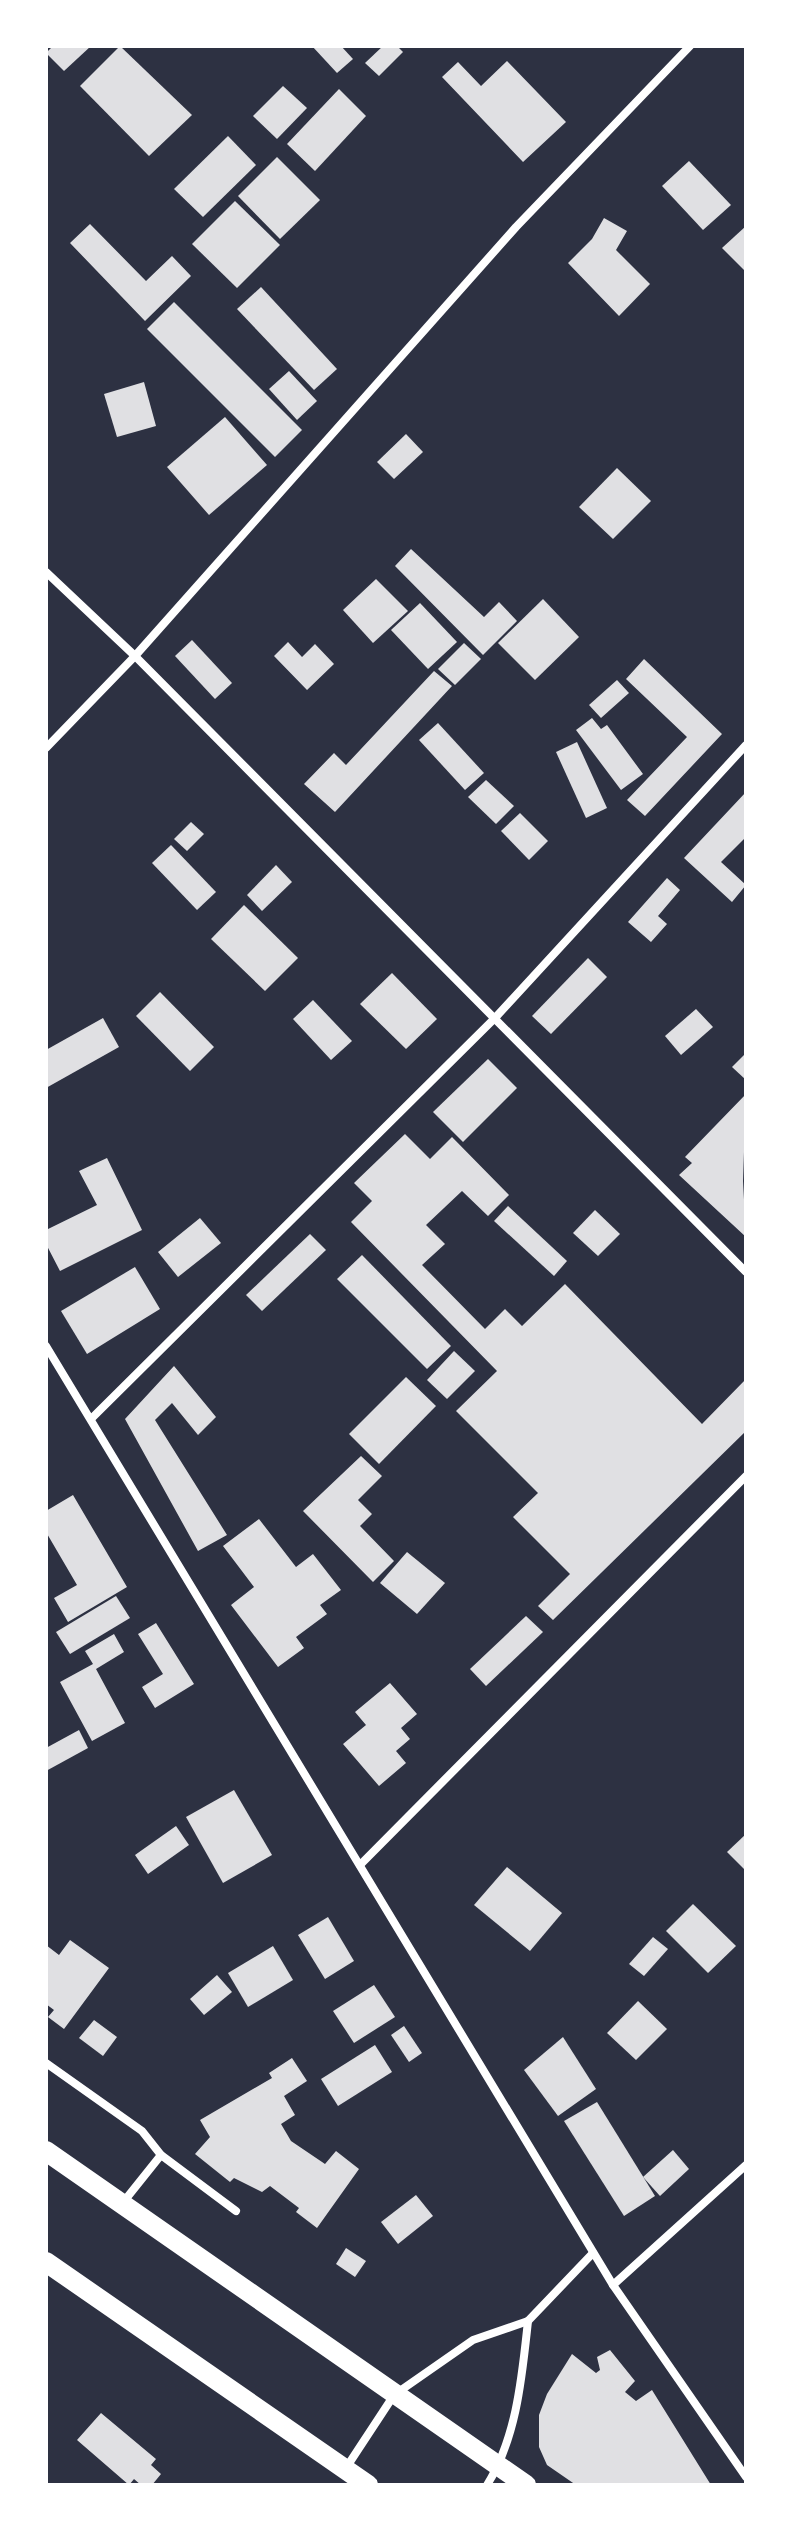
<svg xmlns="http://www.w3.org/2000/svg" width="792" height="2531" font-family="Overpass,sans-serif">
<rect width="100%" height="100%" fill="#2d3142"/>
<!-- building -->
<g fill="#e0e0e3">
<path d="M53,46H91L64,71L46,53Z"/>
<path d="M120,46L192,115L149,156L80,86Z"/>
<path d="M312,46H341L353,59L337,73Z"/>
<path d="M383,46H397L403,52L379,76L365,63Z"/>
<path d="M507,61L566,122L523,162L442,77L458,62L481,86Z"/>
<path d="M283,86L307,108L277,139L253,116Z"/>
<path d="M339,89L366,116L315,171L287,144Z"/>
<path d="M228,136L256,165L203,217L174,189Z"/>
<path d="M277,157L320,200L280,239L238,196Z"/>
<path d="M689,161L731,205L703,230L662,186Z"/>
<path d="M235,201L280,245L237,288L192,244Z"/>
<path d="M604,218L627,231L616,250L650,284L619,316L568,263L592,239Z"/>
<path d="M90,224L146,281L172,256L191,276L145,321L70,243Z"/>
<path d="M746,226V272L722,248Z"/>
<path d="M261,287L337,369L314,390L237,309Z"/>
<path d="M174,302L302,430L275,457L147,329Z"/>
<path d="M289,371L317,401L297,420L269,389Z"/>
<path d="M144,382L156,426L117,437L104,394Z"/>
<path d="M225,417L267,465L209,515L167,467Z"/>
<path d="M406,434L423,452L394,479L377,462Z"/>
<path d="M617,468L651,501L613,539L579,507Z"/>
<path d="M411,549L484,617L499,602L517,621L483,655L395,566Z"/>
<path d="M376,579L408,611L373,643L343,610Z"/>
<path d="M543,599L579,637L535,680L498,643Z"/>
<path d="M420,603L457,642L428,669L391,630Z"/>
<path d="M192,640L232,683L215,699L175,656Z"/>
<path d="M288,642L302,657L315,644L334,664L307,690L274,656Z"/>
<path d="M464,643L481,659L455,685L438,669Z"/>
<path d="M644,659L722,734L645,816L627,800L687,737L626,679Z"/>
<path d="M434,671L452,686L335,812L304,784L334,753L346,765Z"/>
<path d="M617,680L629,693L601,718L589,705Z"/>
<path d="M592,718L601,729L607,725L643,774L621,790L576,730Z"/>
<path d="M438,723L484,773L465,790L419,740Z"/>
<path d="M577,742L607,808L586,818L556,752Z"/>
<path d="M486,780L514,806L496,824L468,797Z"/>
<path d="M746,792V837L721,862L746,885L732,902L684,858Z"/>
<path d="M520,813L548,841L529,860L501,831Z"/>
<path d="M191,822L204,834L187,851L174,839Z"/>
<path d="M171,845L216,892L197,910L152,863Z"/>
<path d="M276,865L292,882L262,911L247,895Z"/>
<path d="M667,878L680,890L658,916L667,924L651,942L628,922Z"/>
<path d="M244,905L298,958L265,991L211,939Z"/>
<path d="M588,958L607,977L551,1034L532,1016Z"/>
<path d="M392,973L437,1019L406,1049L360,1004Z"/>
<path d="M160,992L214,1047L190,1071L136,1016Z"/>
<path d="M313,1000L352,1041L331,1060L293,1019Z"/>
<path d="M696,1009L713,1027L681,1055L665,1036Z"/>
<path d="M103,1018L119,1047L46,1088V1050Z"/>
<path d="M746,1053V1080L732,1067Z"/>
<path d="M488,1059L517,1088L463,1142L433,1112Z"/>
<path d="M746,1094L743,1181L746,1237L679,1175L692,1163L685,1157Z"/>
<path d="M405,1134L430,1159L452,1137L509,1195L488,1216L462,1191L426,1225L445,1244L422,1265L485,1329L505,1309L522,1326L565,1284L702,1424L746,1379V1431L553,1620L538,1606L570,1574L513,1517L538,1493L456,1411L497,1371L351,1222L372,1201L354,1183Z"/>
<path d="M107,1158L142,1230L60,1271L46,1244V1230L97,1205L79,1171Z"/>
<path d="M508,1206L567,1261L554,1276L494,1221Z"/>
<path d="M595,1210L620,1234L598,1256L573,1233Z"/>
<path d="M200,1218L221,1243L178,1277L158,1252Z"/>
<path d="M310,1234L326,1250L262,1311L246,1295Z"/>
<path d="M362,1255L451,1346L427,1369L337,1279Z"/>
<path d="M135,1267L160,1309L87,1354L61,1311Z"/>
<path d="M454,1351L475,1371L447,1399L427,1380Z"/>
<path d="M174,1366L216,1417L198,1435L172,1403L155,1420L227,1535L198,1551L125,1419Z"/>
<path d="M406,1377L436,1406L379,1464L349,1434Z"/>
<path d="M361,1456L382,1476L358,1500L372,1514L360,1526L394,1561L373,1582L303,1511Z"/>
<path d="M73,1495L127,1587L68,1622L54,1598L77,1585L46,1532V1511Z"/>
<path d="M259,1519L296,1567L313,1554L341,1590L320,1605L327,1614L296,1637L304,1648L278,1667L231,1605L254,1587L223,1546Z"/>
<path d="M407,1552L445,1583L417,1614L380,1583Z"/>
<path d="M116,1596L130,1618L70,1654L56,1632Z"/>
<path d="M526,1616L543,1632L486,1686L470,1669Z"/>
<path d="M156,1623L194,1684L155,1708L142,1687L163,1674L138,1634Z"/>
<path d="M114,1634L124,1652L96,1669L125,1723L92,1741L60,1682L93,1664L85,1651Z"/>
<path d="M390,1683L417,1714L401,1728L410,1739L396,1751L406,1763L379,1786L343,1744L366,1725L355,1712Z"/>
<path d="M79,1730L88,1748L46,1771V1748Z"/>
<path d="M234,1790L272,1855L223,1883L186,1817Z"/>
<path d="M176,1826L189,1845L148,1874L135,1855Z"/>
<path d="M746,1834V1871L727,1852Z"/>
<path d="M507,1867L562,1913L530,1951L474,1905Z"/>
<path d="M693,1904L736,1946L708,1973L666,1931Z"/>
<path d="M328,1917L354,1961L325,1979L298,1935Z"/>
<path d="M653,1937L668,1949L644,1976L629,1964Z"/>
<path d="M70,1940L109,1968L64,2029L48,2017L54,2010L46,2004V1945L59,1955Z"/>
<path d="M273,1946L293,1980L248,2007L228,1973Z"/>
<path d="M217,1975L232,1992L204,2015L190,1999Z"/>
<path d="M374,1985L395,2017L354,2043L333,2011Z"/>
<path d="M638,2001L667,2029L636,2060L607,2033Z"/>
<path d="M94,2020L117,2037L103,2056L79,2038Z"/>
<path d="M404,2026L422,2053L409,2062L391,2035Z"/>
<path d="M563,2037L596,2089L558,2116L524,2070Z"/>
<path d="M375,2045L392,2072L338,2106L321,2079Z"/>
<path d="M292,2058L307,2081L284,2096L295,2115L281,2124L291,2141L325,2164L336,2151L359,2169L317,2228L296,2212L299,2208L270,2186L262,2192L234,2178L230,2182L195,2154L210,2137L200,2120L272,2078L269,2073Z"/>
<path d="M597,2102L655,2196L624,2216L564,2121Z"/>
<path d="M673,2150L689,2169L660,2196L643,2177Z"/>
<path d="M416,2195L433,2216L398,2244L381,2222Z"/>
<path d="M346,2248L366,2261L355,2277L336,2264Z"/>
<path d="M610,2350L635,2381L625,2392L636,2401L652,2390L711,2485H576L547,2465L539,2447V2415L547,2394L572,2354L596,2373L600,2370L597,2357Z"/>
<path d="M101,2413L156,2459L151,2465L161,2474L152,2485H141L134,2479L129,2485L77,2440Z"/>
</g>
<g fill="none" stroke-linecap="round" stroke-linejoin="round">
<!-- minor -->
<g stroke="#fff" stroke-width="8">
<path d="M46,572L135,656L746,1272"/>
<path d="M46,748L135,656L516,227L690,46"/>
<path d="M46,1346L613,2285L746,2477"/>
<path d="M91,1419L495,1018L746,745"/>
<path d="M360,1865L746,1476"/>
<path d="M46,2063L142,2131L161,2155L236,2211"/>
<path d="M121,2205L161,2155"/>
<path d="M613,2285L746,2165"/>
<path d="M346,2468L394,2395L473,2340L528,2321L593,2253"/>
<path d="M487,2485C517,2437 522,2376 528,2321"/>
</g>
<!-- primary -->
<g stroke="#fff" stroke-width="20">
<path d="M46,2151L526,2485"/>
<path d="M46,2262L368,2485"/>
</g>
</g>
<!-- border -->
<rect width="792" height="2531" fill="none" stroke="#ffffff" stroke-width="96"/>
</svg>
